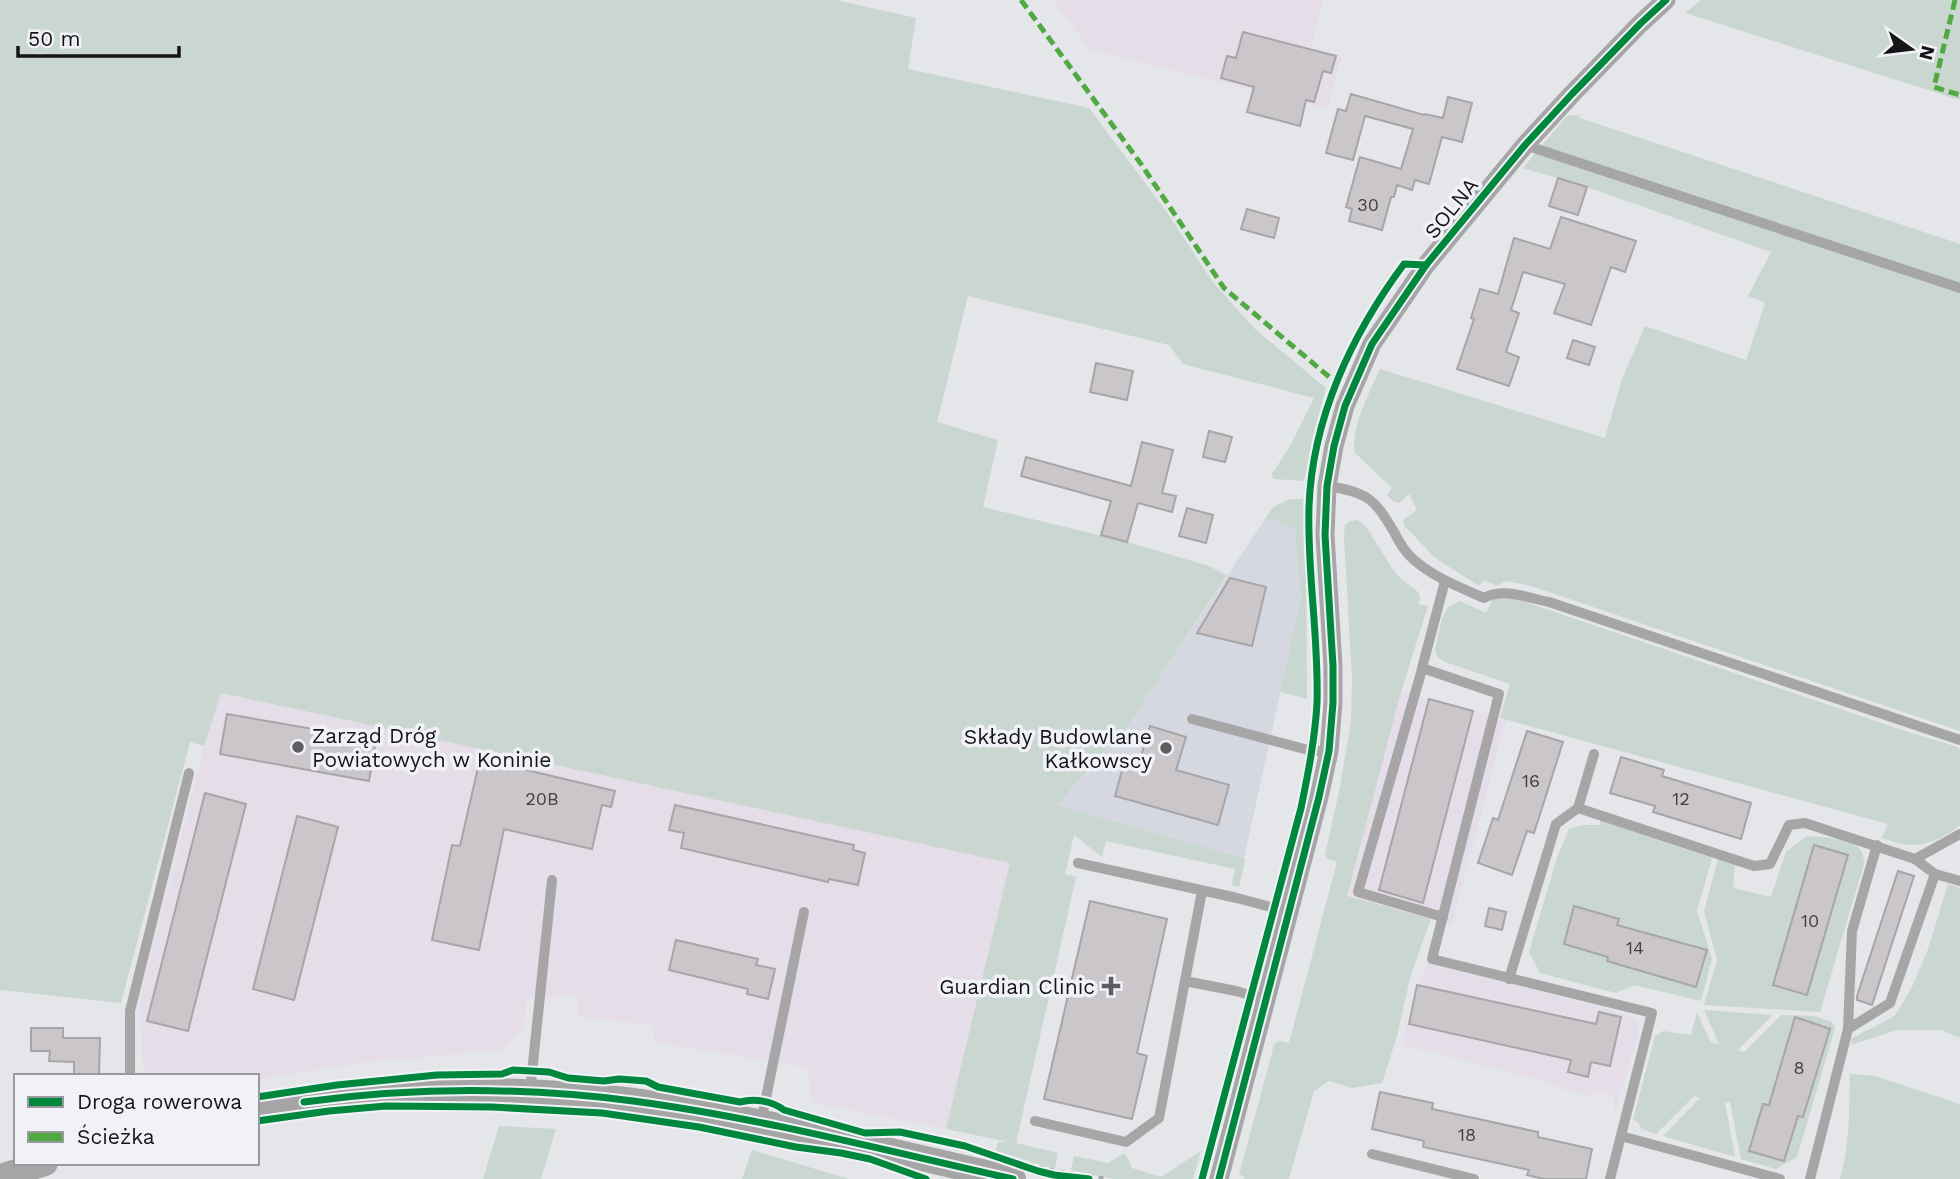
<svg xmlns="http://www.w3.org/2000/svg" width="1960" height="1179" font-family="'Work Sans',sans-serif">
<rect width="100%" height="100%" fill="#e4e6e9"/>
<!-- built -->
<path fill="#d5d8e0" d="M1265,519H1272L1295,529L1301,599L1244,858L1057,805L1129,724Z"/>
<!-- industrial -->
<g fill="#e5dde8">
<path d="M1053,0H1323L1312,47L1342,55L1328,109L1089,49Z"/>
<path d="M1401,692L1506,720L1452,924L1347,896Z"/>
<path d="M220,693L1011,863L946,1129L812,1103L807,1067L653,1042V1025L579,1017L577,996L527,999L523,1029L500,1050L361,1063L257,1080V1076H144L139,1003L204,746Z"/>
<path d="M1427,964L1590,1004L1634,1018L1638,1023L1639,1031L1615,1113L1614,1097L1608,1094L1594,1090L1592,1097L1546,1084L1545,1081L1404,1045L1406,1026L1409,1024L1417,985Z"/>
</g>
<!-- green -->
<g fill="#cad6d0" fill-rule="evenodd">
<path d="M0,0H836L916,18L908,69L1089,108L1166,211L1212,281L1255,329L1326,388L1314,432L1304,481L1274,479L1271,475L1288,450L1314,398L1183,364L1169,345L968,296L937,422L998,440L983,507L1127,542L1209,566L1227,575L1129,724L1057,805L1244,858L1245,860L1239,887L1232,885L1235,869L1106,841L1102,857L1074,835L1065,874L1076,877L1016,1143L1058,1153L1055,1169L996,1151L998,1142H1008L946,1129L1010,863L221,693L204,746L190,742L121,1003L0,990Z"/>
<path d="M1701,0H1960V100L1685,13Z"/>
<path d="M1585,114L1577,117L1960,244V731L1528,585L1505,581L1497,586L1484,580L1479,586L1434,557L1404,525L1403,520L1417,510L1409,494L1399,503L1393,501L1387,495L1392,488L1355,453C1350,430 1370,391 1380,369L1605,438L1622,379L1645,326L1746,360L1765,303L1748,296L1771,252L1587,187L1523,168L1567,116Z"/>
<path d="M1290,499H1303L1306,568L1307,699L1280,692L1301,599L1295,529L1272,519H1265L1273,507Z"/>
<path d="M1357,520L1365,525L1392,568L1401,579L1417,591L1420,596L1419,604L1428,606L1401,692L1347,896L1431,919L1411,974L1397,1036L1382,1083L1352,1088L1329,1081L1314,1091L1289,1179H1244V1176L1239,1175L1274,1045L1278,1041L1289,1043L1337,862L1328,859L1325,855L1340,787L1351,722L1352,679L1344,536L1345,525L1350,521Z"/>
<path d="M1494,596L1511,597L1908,732L1958,747L1960,750V825C1948,835 1928,846 1911,845C1902,845 1891,841 1882,838L1888,824L1500,718L1510,684L1445,662L1437,656L1435,650L1442,618L1448,607L1460,601L1486,613Z"/>
<path d="M1600,820L1712,858L1697,911L1712,959L1701,1001L1634,985L1616,993L1540,973L1529,952L1557,858L1569,829L1583,825H1600ZM1574,907L1618,919L1617,925L1706,951L1697,986L1607,962L1608,957L1564,944Z"/>
<path d="M1807,836C1821,837 1855,838 1862,852C1863,855 1864,861 1864,864L1820,1012L1704,1005L1717,960L1704,911L1718,859L1735,865L1733,888L1771,897L1786,852Z"/>
<path d="M1948,884L1960,888V1038L1941,1030H1897L1851,1045L1852,1038L1895,1016L1913,985L1928,949Z"/>
<path d="M1704,1010L1773,1015L1738,1050L1744,1052L1781,1015L1814,1016L1832,1022L1835,1028L1797,1157L1776,1169L1741,1159L1730,1102L1725,1103L1735,1157L1663,1136L1700,1098L1694,1096L1656,1134L1642,1129L1637,1121L1633,1120L1655,1036L1663,1031L1691,1035L1697,1012L1711,1043L1719,1044ZM1795,1017L1830,1029L1804,1117L1798,1116L1784,1161L1749,1151L1769,1105Z"/>
<path d="M1850,1074L1875,1076L1960,1104V1179H1840C1850,1145 1849,1109 1850,1074Z"/>
<path d="M499,1126L556,1129L541,1179H483Z"/>
<path d="M752,1150L849,1179H742Z"/>
<path d="M1201,1151L1193,1179H1113L1071,1170L1074,1156L1108,1163L1125,1153L1132,1168L1161,1177Z"/>
</g>
<!-- building -->
<g fill="#cbc6ca" stroke="#a6a6a8" stroke-width="2">
<path d="M1243,32L1336,56L1331,73L1323,71L1314,102L1306,100L1300,126L1247,112L1254,87L1221,78L1227,56L1236,58Z"/>
<path d="M1351,94L1424,115L1425,114L1443,118L1448,97L1472,103L1462,142L1442,137L1429,184L1415,180L1412,190L1397,185L1394,197H1391L1382,230L1349,221L1352,209L1346,207L1360,157L1401,169L1413,129L1365,116L1353,160L1326,153L1338,109L1346,111Z"/>
<path d="M1558,178L1587,187L1578,215L1549,206Z"/>
<path d="M1247,209L1279,218L1274,238L1241,229Z"/>
<path d="M1561,217L1636,241L1625,272L1611,267L1591,325L1554,313L1565,284L1523,272L1511,310L1519,313L1506,352L1519,357L1509,386L1457,369L1474,319L1471,318L1480,289L1498,294L1514,238L1550,249Z"/>
<path d="M1573,340L1595,347L1589,365L1567,358Z"/>
<path d="M1096,363L1133,371L1127,400L1090,392Z"/>
<path d="M1209,431L1232,437L1225,462L1203,457Z"/>
<path d="M1142,442L1173,450L1162,493L1176,496L1172,512L1138,503L1127,542L1101,535L1111,501L1021,476L1026,457L1131,486Z"/>
<path d="M1187,508L1213,515L1206,543L1179,536Z"/>
<path d="M1230,578L1266,587L1252,646L1197,633Z"/>
<path d="M1429,699L1473,711L1423,903L1379,890Z"/>
<path d="M227,714L376,740L369,781L220,754Z"/>
<path d="M1150,726L1186,737L1176,770L1229,785L1218,825L1115,796L1126,756L1140,760Z"/>
<path d="M1527,731L1563,742L1534,833L1527,831L1512,875L1478,863L1493,818L1498,820Z"/>
<path d="M1621,757L1664,770L1662,776L1751,803L1741,839L1653,812L1655,806L1610,793Z"/>
<path d="M480,759L615,791L611,807L602,805L592,849L504,829L479,950L432,940L452,845L460,846Z"/>
<path d="M205,793L246,804L188,1031L147,1021Z"/>
<path d="M675,805L854,845L853,850L865,853L858,885L829,879L828,882L681,848L684,833L669,830Z"/>
<path d="M297,816L338,827L294,1000L253,989Z"/>
<path d="M1814,845L1848,855L1807,995L1773,985Z"/>
<path d="M1898,871L1914,876L1872,1005L1857,1000V996Z"/>
<path d="M1090,901L1167,919L1137,1053L1147,1056L1132,1119L1044,1099Z"/>
<path d="M1574,906L1619,919L1617,925L1707,950L1696,987L1607,961L1608,957L1564,944Z"/>
<path d="M1489,908L1506,912L1502,930L1485,926Z"/>
<path d="M676,940L758,959L756,965L775,969L768,999L747,994L748,989L669,970Z"/>
<path d="M1417,985L1596,1024L1599,1012L1621,1017L1610,1066L1591,1062L1588,1077L1568,1072L1571,1060L1409,1024Z"/>
<path d="M1795,1017L1830,1029L1803,1117L1798,1116L1784,1161L1749,1151L1763,1104L1769,1105Z"/>
<path d="M31,1028H63V1038H100L99,1076H74V1062L49,1061L50,1051H31Z"/>
<path d="M1380,1092L1433,1103L1432,1109L1538,1132V1137L1592,1149L1586,1179H1544L1527,1175L1529,1170L1423,1147L1424,1141L1372,1129Z"/>
</g>
<g fill="none" stroke-linecap="round" stroke-linejoin="round">
<!-- path -->
<path stroke="#a8a9aa" stroke-width="3.5" stroke-dasharray="5 5" stroke-linecap="butt" d="M1030,1164C1055,1173 1081,1173 1107,1179"/>
<!-- lane -->
<g stroke="#a7a6a7" stroke-width="10">
<path d="M1525,145L1960,288"/>
<path d="M1327,486C1367,492 1374,498 1394,532C1399,542 1404,551 1413,559C1433,577 1459,587 1484,598C1504,587 1528,598 1549,602L1960,740"/>
<path d="M1445,581L1422,668L1499,694L1432,959L1652,1013L1610,1179"/>
<path d="M1423,666L1358,892L1443,917"/>
<path d="M1192,719L1312,751H1329"/>
<path d="M1578,808L1594,754"/>
<path d="M1915,859L1960,834"/>
<path d="M1078,863L1237,898L1289,912"/>
<path d="M1509,979L1556,824L1578,808L1754,866L1770,864L1789,825L1805,823L1915,859L1935,874L1960,881"/>
<path d="M1185,981L1236,991L1267,1000"/>
<path d="M1848,1029L1852,931L1877,845"/>
<path d="M130,1076V1011L189,773"/>
<path d="M530,1092L552,880"/>
<path d="M1035,1121L1126,1142L1159,1118L1202,891"/>
<path d="M761,1122L804,912"/>
<path d="M1621,1136L1780,1179"/>
<path d="M1372,1154L1474,1179"/>
<path d="M1810,1179L1848,1029L1890,1003L1935,874"/>
</g>
<!-- street -->
<path stroke="#a7a6a7" stroke-width="19" d="M1219,1179L1319,797L1329,751L1333,703V666L1325,535L1327,486L1334,446L1345,406L1372,344L1426,265L1525,145L1572,94L1640,24L1666,0"/>
<!-- secondary -->
<g stroke="#a6a5a6" stroke-width="26">
<path d="M257,1109C382,1090 508,1084 633,1101C761,1118 887,1151 1013,1179"/>
<path d="M0,1177L45,1163"/>
</g>
<!-- quiet -->
<g stroke="#51a942" stroke-width="5" stroke-dasharray="10 5" stroke-linecap="butt">
<path d="M1021,0L1141,164L1224,288L1340,386"/>
<path d="M1955,0L1934,87L1960,95"/>
</g>
<defs>
<g id="cycleway">
<path d="M257,1097L337,1085L437,1075L502,1074L513,1070L549,1072L568,1078L604,1081L619,1079L646,1081L658,1087L740,1102C755,1098 772,1101 784,1110L865,1133L900,1132L965,1146L1038,1171L1054,1175L1089,1179"/>
<path d="M304,1102C413,1087 524,1087 633,1101C761,1118 887,1151 1013,1179"/>
<path d="M257,1121L329,1111L386,1106L492,1107L602,1113L699,1127L796,1147L841,1153L870,1159L926,1179"/>
<path d="M1202,1179L1301,808C1308,774 1315,739 1317,703C1319,638 1307,573 1309,507C1312,418 1352,334 1404,264L1426,265"/>
<path d="M1219,1179L1319,797L1329,751L1333,703V666L1325,535L1327,486L1334,446L1345,406L1372,344L1426,265L1525,145L1572,94L1640,24L1666,0"/>
</g>
</defs>
<!-- cycleway casing -->
<use href="#cycleway" stroke="#f1f2f7" stroke-width="11"/>
<!-- cycleway -->
<use href="#cycleway" stroke="#00873e" stroke-width="7"/>
</g>
<!-- markers -->
<g fill="#5d5e60" stroke="#f1f2f7" stroke-width="2.5">
<circle cx="298" cy="747" r="7"/>
<circle cx="1166" cy="748" r="7"/>
<path d="M1107.5 975.5h7v7h7v7h-7v7h-7v-7h-7v-7h7z"/>
</g>
<g text-anchor="middle" dominant-baseline="central" stroke-width="7" stroke-linejoin="round" paint-order="stroke">
<!-- number labels -->
<g font-size="18" fill="#424144">
<text x="1368" y="204">30</text>
<text x="1531" y="780">16</text>
<text x="542" y="798">20B</text>
<text x="1681" y="798">12</text>
<text x="1810" y="920">10</text>
<text x="1635" y="947">14</text>
<text x="1799" y="1067">8</text>
<text x="1467" y="1134">18</text>
</g>
<!-- street labels -->
<g font-size="21" fill="#151517" stroke="#f1f2f7">
<text transform="translate(1451 208) rotate(-51)">SOLNA</text>
</g>
<!-- poi labels -->
<g font-size="21" fill="#151517" stroke="#f1f2f7" text-anchor="end">
<text x="312" y="735" text-anchor="start">Zarząd Dróg<tspan x="312" dy="24">Powiatowych w Koninie</tspan></text>
<text x="1152" y="736">Składy Budowlane<tspan x="1152" dy="24">Kałkowscy</tspan></text>
<text x="1095" y="986">Guardian Clinic</text>
</g>
</g>
<!-- legend -->
<rect x="14" y="1074" width="245" height="91" fill="#f1f2f7" stroke="#999a9d" stroke-width="2"/>
<rect x="28" y="1097" width="35" height="10" fill="#00873e" stroke="#999a9d" stroke-width="2"/>
<text x="77" y="1109" font-size="21" fill="#151517">Droga rowerowa</text>
<rect x="28" y="1132" width="35" height="10" fill="#51a942" stroke="#999a9d" stroke-width="2"/>
<text x="77" y="1144" font-size="21" fill="#151517">Ścieżka</text>
<!-- north arrow -->
<g transform="translate(1911 49) rotate(104)" stroke="#f1f2f7" stroke-width="5" paint-order="stroke">
<path d="M0-5L12 26L0 18L-12 26Z" fill="#151517"/>
<text y="-10" font-size="19" font-weight="bold" text-anchor="middle" fill="#151517">N</text>
</g>
<!-- scale -->
<path d="M18 46v10h161v-10" fill="none" stroke="#151517" stroke-width="3.5"/>
<text x="28" y="46" font-size="21" fill="#151517" stroke="#f1f2f7" stroke-width="5" paint-order="stroke">50 m</text>
</svg>
